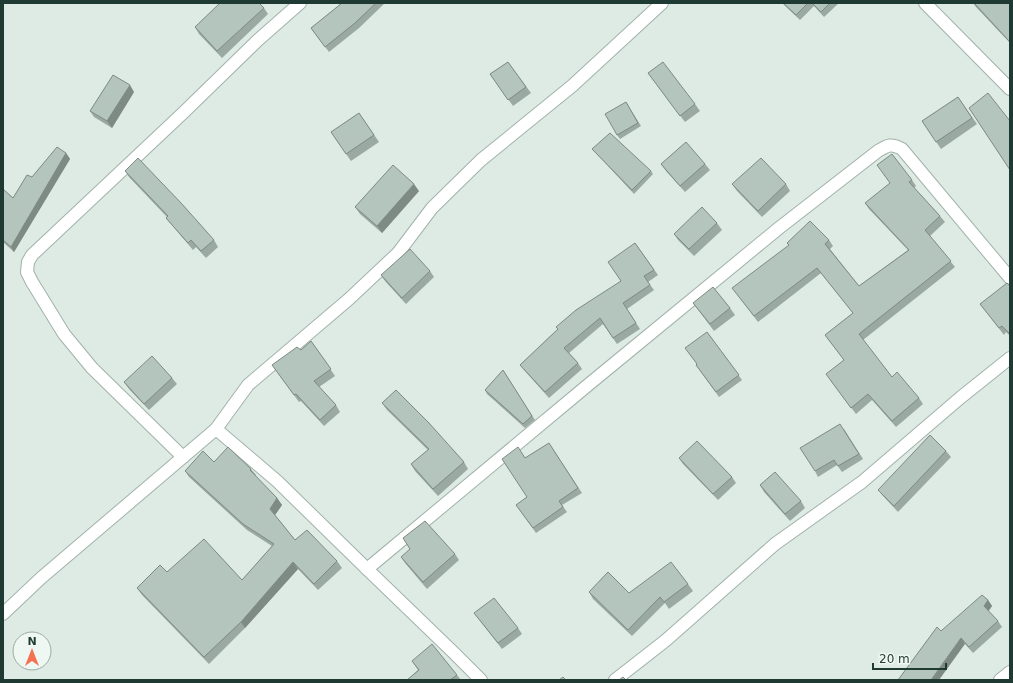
<svg xmlns="http://www.w3.org/2000/svg" width="1013" height="683" font-family="'DejaVu Sans',sans-serif">
<rect width="100%" height="100%" fill="#deeae4"/>
<g fill="none" stroke-linecap="round" stroke-linejoin="round">
<defs>
<g id="minor">
<path d="M925,3L1010,89"/>
<path d="M216,429L248,385L349,299L398,253L432,208L481,160L572,86L662,3"/>
<path d="M183,457L92,368L64,334L32,282L27,272L28,262L32,255L183,113L258,40L300,3"/>
<path d="M367,569L588,385L779,228L878,151C888,145 891,143 902,149L1010,278"/>
<path d="M3,614L41,578L216,429L277,481L367,569L453,652L481,680"/>
<path d="M615,680L665,641L724,589L775,544L862,482L960,398L1010,358"/>
<path d="M1000,680L1010,672"/>
</g>
</defs>
<!-- minor casing -->
<use href="#minor" stroke="#a1b2ab" stroke-width="14"/>
<!-- minor -->
<use href="#minor" stroke="#fff" stroke-width="12"/>
</g>
<!-- wall -->
<g fill="#9ba9a3">
<path d="M342,3H385L359,28L329,52L311,28Z"/>
<path d="M782,3H839L824,17L814,6L800,20Z"/>
<path d="M973,3H1010V43L976,7Z"/>
<path d="M264,8L268,14L222,58L199,34L195,27Z"/>
<path d="M508,62L531,93L513,106L490,74Z"/>
<path d="M648,73L695,104L700,111L685,122Z"/>
<path d="M134,92L112,128L94,117L90,111Z"/>
<path d="M958,97L977,124L941,149L922,121Z"/>
<path d="M626,102L641,126L620,139L617,135Z"/>
<path d="M359,113L379,142L351,161L331,132Z"/>
<path d="M592,149L651,171L653,174L634,194L595,152Z"/>
<path d="M66,153L70,159L14,252L3,242V189L13,198L32,177Z"/>
<path d="M661,164H705L710,170L685,192L666,171Z"/>
<path d="M125,171L214,240L218,247L206,258L196,247L193,250L171,224L166,218L167,217L129,177Z"/>
<path d="M912,180L916,186L914,188L940,216L945,222L930,236L955,267L863,340L892,377L919,398L923,404L896,427L872,400L856,414L830,380L844,360L825,335L853,313L821,273L758,322L737,294L789,245L787,243L829,240L833,246L830,249L859,286L908,250L869,209L865,203Z"/>
<path d="M732,184H786L790,191L762,217L737,191Z"/>
<path d="M419,191L382,233L360,214L355,207Z"/>
<path d="M717,223L722,230L694,256L678,240L674,234Z"/>
<path d="M635,243L658,275L648,282L654,290L627,309L640,329L617,344L603,324L569,353L578,363L582,369L549,398L524,370L520,365L558,329L621,281Z"/>
<path d="M430,271L434,277L406,304L385,281L381,275Z"/>
<path d="M1010,286V336L1006,332L1004,335L980,304Z"/>
<path d="M693,303L730,308L735,315L714,331Z"/>
<path d="M707,332L742,380L719,397L696,365L697,364Z"/>
<path d="M311,341L335,376L319,387L336,405L340,412L324,426L301,401L299,402L272,365L301,350Z"/>
<path d="M503,370L535,420L525,428L487,394L485,390Z"/>
<path d="M172,378L177,384L149,410L129,389L124,382Z"/>
<path d="M382,403L464,462L468,469L438,496L415,471L411,464L428,450L387,410Z"/>
<path d="M844,429L863,459L842,472L837,465L818,477L815,471Z"/>
<path d="M549,443L582,493L562,505L567,512L536,533L516,505L527,497L525,458Z"/>
<path d="M946,451L951,457L898,512L883,496L878,490Z"/>
<path d="M679,458L732,477L736,483L718,500L683,464Z"/>
<path d="M214,462L251,469L256,475L255,476L277,498L282,505L275,515L295,540L337,561L342,568L318,590L298,569L245,628L209,664L142,595L137,588L167,572L242,580L272,546L247,530L189,477L185,471Z"/>
<path d="M760,485L801,501L805,508L790,521L764,492Z"/>
<path d="M455,554L459,560L427,589L405,563L401,557Z"/>
<path d="M688,584L693,591L669,609L665,603L632,636L593,599L589,592L629,593Z"/>
<path d="M988,600L992,606L988,611L998,621L1002,627L973,653L965,644L941,631Z"/>
<path d="M474,613L518,628L522,634L502,649Z"/>
<path d="M412,661L457,675L461,680H407L418,670Z"/>
</g>
<!-- shaded-wall -->
<g fill="#7e8a84">
<path d="M130,85L134,92L112,128L107,121Z"/>
<path d="M66,153L70,159L14,252L11,247Z"/>
<path d="M414,184L419,191L382,233L377,226Z"/>
<path d="M277,498L282,505L275,515L270,509Z"/>
<path d="M293,562L298,569L245,628L241,622Z"/>
<path d="M988,600L992,606L988,612L984,606Z"/>
<path d="M961,638L965,644L939,680H931Z"/>
</g>
<!-- building -->
<g fill="#b4c5bd" stroke="#7e8a84">
<path d="M220,3H259L264,8L217,51L195,27Z"/>
<path d="M342,3H376L355,23L325,47L311,28Z"/>
<path d="M783,3H808L796,15Z"/>
<path d="M812,3H830L821,12Z"/>
<path d="M974,3H1010V42Z"/>
<path d="M508,62L526,87L508,100L490,74Z"/>
<path d="M663,62L695,104L680,116L648,73Z"/>
<path d="M113,75L130,85L107,121L90,111Z"/>
<path d="M988,93L1010,121V170L969,108Z"/>
<path d="M958,97L972,118L936,142L922,121Z"/>
<path d="M626,102L638,123L617,135L605,114Z"/>
<path d="M359,113L374,135L346,154L331,132Z"/>
<path d="M610,133L651,171L632,190L592,149Z"/>
<path d="M686,142L705,164L680,186L661,164Z"/>
<path d="M57,147L66,153L11,247L3,240V189L13,198L27,175L32,177Z"/>
<path d="M892,154L912,180L909,182L940,216L925,230L951,261L859,334L892,377L897,372L919,398L892,421L868,394L851,408L826,374L844,360L825,335L853,313L817,268L754,316L732,288L789,245L787,243L810,221L829,240L825,244L859,286L909,250L865,203L890,183L877,165Z"/>
<path d="M138,158L182,204L214,240L201,251L191,240L188,243L166,218L168,216L125,171Z"/>
<path d="M761,158L786,184L758,211L732,184Z"/>
<path d="M393,165L414,184L377,226L355,207Z"/>
<path d="M702,207L717,223L689,249L674,234Z"/>
<path d="M635,243L654,270L644,276L650,285L623,303L636,323L613,338L600,318L564,348L578,363L545,392L520,365L558,329L556,327L576,310L621,281L608,262Z"/>
<path d="M410,249L430,271L402,298L381,275Z"/>
<path d="M1007,283L1010,286V334L1002,326L999,328L980,304Z"/>
<path d="M713,287L730,308L710,324L693,303Z"/>
<path d="M707,332L739,375L716,392L696,365L697,364L685,348Z"/>
<path d="M311,341L331,369L314,381L336,405L320,420L296,394L294,395L272,365L297,347L301,350Z"/>
<path d="M152,356L172,378L144,404L124,382Z"/>
<path d="M503,370L532,416L523,424L485,390Z"/>
<path d="M396,390L429,423L464,462L433,489L411,464L429,449L382,403Z"/>
<path d="M840,424L859,454L838,466L834,460L815,471L800,448Z"/>
<path d="M930,435L946,451L894,506L878,490Z"/>
<path d="M697,441L732,477L713,494L679,458Z"/>
<path d="M549,443L578,488L559,501L563,507L533,528L516,505L527,497L502,459L518,447L525,458Z"/>
<path d="M228,447L251,469L250,470L277,498L270,509L295,540L307,530L337,561L314,584L293,562L241,622L204,657L137,588L160,565L167,572L204,539L242,580L274,544L243,524L185,471L203,451L214,462Z"/>
<path d="M775,472L801,501L785,514L760,485Z"/>
<path d="M425,521L455,554L423,582L401,557L410,549L403,538Z"/>
<path d="M671,562L688,584L664,602L660,597L628,630L589,592L608,572L629,593Z"/>
<path d="M982,595L988,600L984,606L998,621L969,647L961,638L931,680H898L937,627L941,631Z"/>
<path d="M494,598L518,628L498,643L474,613Z"/>
<path d="M432,644L457,675L450,680H407L419,670L412,661Z"/>
<path d="M563,677L566,680H559Z"/>
<path d="M623,677L626,680H619Z"/>
</g>
<!-- border -->
<rect width="1013" height="683" fill="none" stroke="#1f3a32" stroke-width="8"/>
<!-- north arrow -->
<g transform="translate(32 651)"><circle r="19" fill="#eff7f2" stroke="#9caba5"/>
<path d="M0-3L7 15L0 10L-7 15Z" fill="#f57152"/>
<text y="-6" font-size="11" font-weight="bold" text-anchor="middle" fill="#1f3a32">N</text>
</g>
<!-- scale -->
<path d="M873 663v6h73v-6" fill="none" stroke="#1f3a32" stroke-width="2"/>
<text x="879" y="663" font-size="12" fill="#1f3a32" stroke="#eff7f2" stroke-width="3" paint-order="stroke">20 m</text>
</svg>
